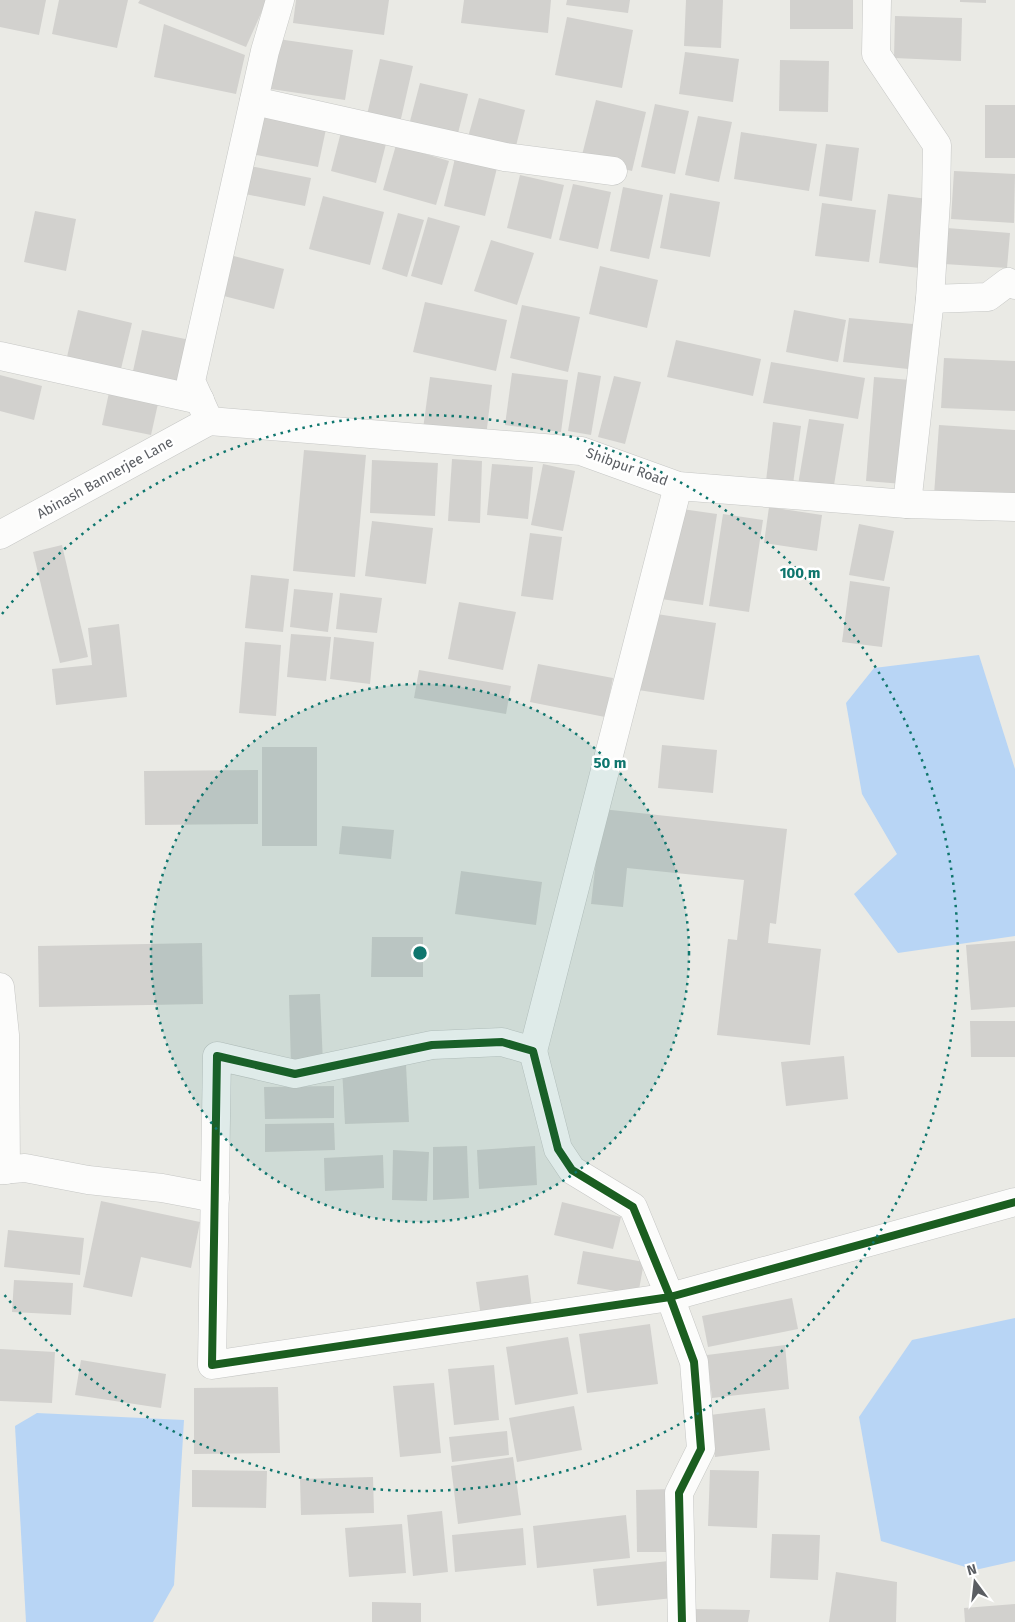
<svg xmlns="http://www.w3.org/2000/svg" width="1015" height="1622" font-family="'Fira Sans',sans-serif">
<rect width="100%" height="100%" fill="#eaeae5"/>
<!-- water -->
<g fill="#b8d5f5">
<path d="M979,655L1015,769V936L898,953L854,894L897,854L862,794L846,703L874,668Z"/>
<path d="M1015,1318V1561L975,1570L881,1541L859,1417L912,1340Z"/>
<path d="M37,1413L184,1420L174,1585L153,1622H26L15,1426Z"/>
</g>
<!-- building -->
<g fill="#d2d1ce">
<path d="M0,0H46L39,35L0,27Z"/>
<path d="M59,0H128L117,48L52,34Z"/>
<path d="M140,0H267L246,47L138,3Z"/>
<path d="M296,0H389L384,35L293,23Z"/>
<path d="M464,0H551L548,33L461,23Z"/>
<path d="M567,0H630L628,13L566,5Z"/>
<path d="M686,0H723L721,48L684,46Z"/>
<rect x="790" y="0" width="63" height="29"/>
<path d="M960,0H986V3L960,2Z"/>
<path d="M895,16L962,18L961,61L894,58Z"/>
<path d="M567,17L633,30L622,88L555,75Z"/>
<path d="M164,24L245,55L236,94L154,77Z"/>
<path d="M278,39L353,50L345,100L271,89Z"/>
<path d="M685,52L739,59L733,102L679,94Z"/>
<path d="M380,59L413,66L400,123L367,115Z"/>
<path d="M780,60L829,61L828,112L779,111Z"/>
<path d="M420,83L468,94L457,137L409,125Z"/>
<path d="M479,98L525,110L515,150L468,137Z"/>
<path d="M596,100L646,112L632,171L581,159Z"/>
<path d="M655,104L689,111L675,174L641,167Z"/>
<rect x="985" y="105" width="30" height="53"/>
<path d="M258,116L326,129L318,167L251,154Z"/>
<path d="M698,116L732,122L719,182L685,175Z"/>
<path d="M342,128L387,140L376,183L331,171Z"/>
<path d="M741,132L817,144L809,191L734,179Z"/>
<path d="M826,144L859,148L852,201L819,196Z"/>
<path d="M396,145L449,161L436,205L383,190Z"/>
<path d="M455,158L497,168L485,216L444,206Z"/>
<path d="M245,165L311,178L305,206L240,193Z"/>
<path d="M954,171L1015,174L1014,223L951,219Z"/>
<path d="M520,175L564,185L551,239L507,228Z"/>
<path d="M573,184L611,192L598,249L559,240Z"/>
<path d="M623,187L663,195L649,259L610,251Z"/>
<path d="M670,193L720,202L710,257L660,248Z"/>
<path d="M888,194L928,199L919,268L879,263Z"/>
<path d="M323,196L384,212L370,265L309,249Z"/>
<path d="M822,203L876,210L869,262L815,256Z"/>
<path d="M35,211L76,219L66,271L24,262Z"/>
<path d="M398,213L424,220L407,277L382,269Z"/>
<path d="M428,217L460,226L442,285L411,276Z"/>
<path d="M947,228L1010,233L1007,268L944,264Z"/>
<path d="M491,240L534,253L517,305L474,291Z"/>
<path d="M226,254L284,269L274,309L216,294Z"/>
<path d="M600,266L658,280L647,328L589,314Z"/>
<path d="M425,302L507,320L496,371L413,352Z"/>
<path d="M522,305L580,317L568,372L510,358Z"/>
<path d="M78,310L132,323L120,373L66,361Z"/>
<path d="M794,310L846,320L838,362L786,352Z"/>
<path d="M849,318L913,324L908,369L843,362Z"/>
<path d="M142,330L190,340L179,390L131,380Z"/>
<path d="M676,340L761,359L753,396L667,377Z"/>
<path d="M944,358L1015,361V411L941,408Z"/>
<path d="M771,362L865,378L858,419L763,403Z"/>
<path d="M578,372L601,376L591,435L568,431Z"/>
<path d="M512,373L568,380L561,432L505,425Z"/>
<path d="M0,375L42,386L34,420L0,411Z"/>
<path d="M614,376L641,382L625,444L598,437Z"/>
<path d="M430,377L492,385L486,437L423,429Z"/>
<path d="M874,377L911,380L903,484L866,481Z"/>
<path d="M110,388L159,399L151,435L102,425Z"/>
<path d="M809,419L844,424L833,491L798,485Z"/>
<path d="M773,422L801,426L793,484L766,481Z"/>
<path d="M939,425L1015,430V501L934,495Z"/>
<path d="M304,450L366,455L355,577L293,571Z"/>
<path d="M452,459L482,461L480,523L448,521Z"/>
<path d="M372,460L438,463L435,516L370,513Z"/>
<path d="M492,464L533,467L528,519L487,515Z"/>
<path d="M543,464L575,471L563,531L531,525Z"/>
<path d="M769,507L822,515L817,551L764,543Z"/>
<path d="M675,508L717,514L703,605L661,599Z"/>
<path d="M723,514L763,520L749,612L709,606Z"/>
<path d="M372,521L433,528L426,584L365,576Z"/>
<path d="M859,524L894,531L884,581L849,575Z"/>
<path d="M530,533L562,537L553,600L521,596Z"/>
<path d="M62,545L88,657L60,663L33,552Z"/>
<path d="M251,575L289,579L283,632L245,628Z"/>
<path d="M850,581L890,587L882,647L842,642Z"/>
<path d="M294,589L333,593L328,632L290,627Z"/>
<path d="M340,593L382,598L377,633L336,629Z"/>
<path d="M459,602L516,612L503,670L448,659Z"/>
<path d="M650,613L716,623L704,700L638,690Z"/>
<path d="M119,624L127,697L56,705L52,669L92,665L88,628Z"/>
<path d="M291,634L331,637L326,681L287,677Z"/>
<path d="M334,637L374,642L370,684L330,679Z"/>
<path d="M245,642L281,645L276,716L239,713Z"/>
<path d="M538,664L613,678L605,717L530,702Z"/>
<path d="M419,670L511,686L506,714L414,698Z"/>
<path d="M662,745L717,750L713,793L658,788Z"/>
<rect x="262" y="747" width="55" height="99"/>
<path d="M258,770V824L145,825L144,771Z"/>
<path d="M602,809L787,829L776,924L770,923L768,943L821,949L810,1045L717,1035L728,939L737,940L744,880L627,868L623,907L591,904Z"/>
<path d="M342,826L394,830L391,859L339,854Z"/>
<path d="M461,871L542,882L536,925L455,914Z"/>
<path d="M372,937H423V977H371Z"/>
<path d="M1015,941V1007L971,1010L966,945Z"/>
<path d="M202,943L203,1004L39,1007L38,946Z"/>
<path d="M320,994L323,1064L291,1066L289,995Z"/>
<path d="M970,1021H1015V1057H971Z"/>
<path d="M844,1056L848,1099L786,1106L781,1062Z"/>
<path d="M406,1065L409,1122L345,1124L342,1068Z"/>
<path d="M334,1086V1118L265,1119L264,1087Z"/>
<path d="M334,1123L335,1150L265,1152V1124Z"/>
<path d="M467,1146L469,1198L433,1200V1147Z"/>
<path d="M535,1146L537,1185L479,1189L477,1150Z"/>
<path d="M393,1150L429,1152L427,1201L392,1200Z"/>
<path d="M383,1155L384,1188L325,1191L324,1158Z"/>
<path d="M101,1201L200,1222L191,1268L141,1257L132,1297L83,1287Z"/>
<path d="M562,1202L621,1217L613,1249L554,1235Z"/>
<path d="M8,1230L84,1238L80,1275L4,1267Z"/>
<path d="M583,1251L644,1262L638,1295L577,1284Z"/>
<path d="M528,1275L533,1317L482,1324L476,1282Z"/>
<path d="M14,1280L73,1283L71,1315L12,1312Z"/>
<path d="M792,1298L798,1329L708,1347L702,1316Z"/>
<path d="M650,1324L658,1384L587,1393L579,1334Z"/>
<path d="M568,1337L578,1394L515,1405L506,1347Z"/>
<path d="M785,1345L789,1389L712,1398L707,1355Z"/>
<path d="M0,1349L55,1352L52,1403L0,1401Z"/>
<path d="M81,1360L166,1374L161,1408L75,1395Z"/>
<path d="M494,1365L499,1420L454,1425L448,1369Z"/>
<path d="M434,1383L441,1453L400,1457L393,1386Z"/>
<path d="M278,1387L280,1453L194,1454V1388Z"/>
<path d="M574,1406L582,1450L517,1462L509,1418Z"/>
<path d="M765,1408L770,1450L715,1457L710,1415Z"/>
<path d="M507,1431L509,1455L452,1462L449,1437Z"/>
<path d="M513,1457L521,1515L458,1524L451,1466Z"/>
<path d="M192,1470L267,1471L266,1508L192,1507Z"/>
<path d="M710,1470L759,1471L757,1528L708,1526Z"/>
<path d="M373,1477L374,1513L301,1515L300,1479Z"/>
<path d="M671,1489L673,1552H637L636,1490Z"/>
<path d="M442,1511L448,1572L413,1576L407,1515Z"/>
<path d="M626,1515L630,1558L537,1568L533,1526Z"/>
<path d="M402,1524L406,1573L349,1577L345,1528Z"/>
<path d="M523,1528L526,1565L455,1572L452,1535Z"/>
<path d="M772,1534L820,1535L818,1580L770,1578Z"/>
<path d="M669,1561L673,1598L597,1606L593,1569Z"/>
<path d="M836,1572L897,1582L896,1622H829Z"/>
<path d="M372,1602L421,1603V1622H372Z"/>
<path d="M1015,1604V1622H965L964,1608Z"/>
<path d="M690,1609L750,1610L748,1622H690Z"/>
</g>
<g fill="none" stroke-linecap="round" stroke-linejoin="round">
<defs>
<g id="minor">
<path d="M877,0L876,54L937,145L936,201L930,299L907,504"/>
<path d="M254,101L505,157L613,171"/>
<path d="M930,299L988,297L1008,282L1015,285"/>
<path d="M0,356L200,400"/>
<path d="M209,421L581,451L678,486L907,504L1015,507"/>
<path d="M209,421L191,381L265,51L280,0"/>
<path d="M0,535L209,421"/>
<path d="M0,987L5,1035L6,1170"/>
<path d="M533,1051L678,486"/>
<path d="M0,1170L25,1168L88,1180L162,1188L215,1198"/>
<path d="M682,1622L679,1493L701,1449L694,1362L670,1297L633,1207L572,1170L558,1149L533,1051L502,1042L432,1045L295,1074L217,1056L212,1365L670,1297L1015,1202"/>
</g>
</defs>
<!-- minor casing -->
<use href="#minor" stroke="#c6c7c5" stroke-width="29"/>
<!-- minor -->
<use href="#minor" stroke="#fcfcfb" stroke-width="28"/>
<defs>
<path id="cycleway" d="M682,1622L679,1493L701,1449L694,1362L670,1297L633,1207L572,1170L558,1149L533,1051L502,1042L432,1045L295,1074L217,1056L212,1365L670,1297L1015,1202"/>
</defs>
<!-- cycleway casing -->
<use href="#cycleway" stroke="#fff" stroke-width="11"/>
<!-- cycleway -->
<use href="#cycleway" stroke="#1b5e20" stroke-width="8"/>
</g>
<!-- distance rings -->
<circle cx="420" cy="953" r="269" fill="#0f766e" fill-opacity=".12"/>
<g fill="none" stroke="#0f766e" stroke-width="2.5" stroke-dasharray="2.5 5">
<circle cx="420" cy="953" r="269"/>
<path d="M2 614A538 538 0 1 1 2 1292"/>
</g>
<g text-anchor="middle" dominant-baseline="central" stroke-width="5" stroke-linejoin="round" paint-order="stroke">
<!-- street labels -->
<g font-size="14" fill="#5a5d62" stroke="#fff">
<text transform="translate(627 467) rotate(20)">Shibpur Road</text>
<text transform="translate(105 478) rotate(-29)">Abinash Bannerjee Lane</text>
</g>
</g>
<circle cx="420" cy="953" r="8" fill="#0f766e" stroke="#fff" stroke-width="2.5"/>
<g font-size="15" text-anchor="middle" font-weight="bold" fill="#0f766e" stroke="#fff" stroke-width="5" stroke-linejoin="round" paint-order="stroke">
<text x="800" y="578">100 m</text>
<text x="610" y="768">50 m</text>
</g>
<!-- north arrow -->
<g transform="translate(975 1582) rotate(345)" stroke="#ffffff" stroke-width="4" paint-order="stroke">
<path d="M0-4L9 19L0 12L-9 19Z" fill="#5a5d62"/>
<text y="-8" font-size="14" font-weight="bold" text-anchor="middle" fill="#5a5d62">N</text>
</g>
</svg>
